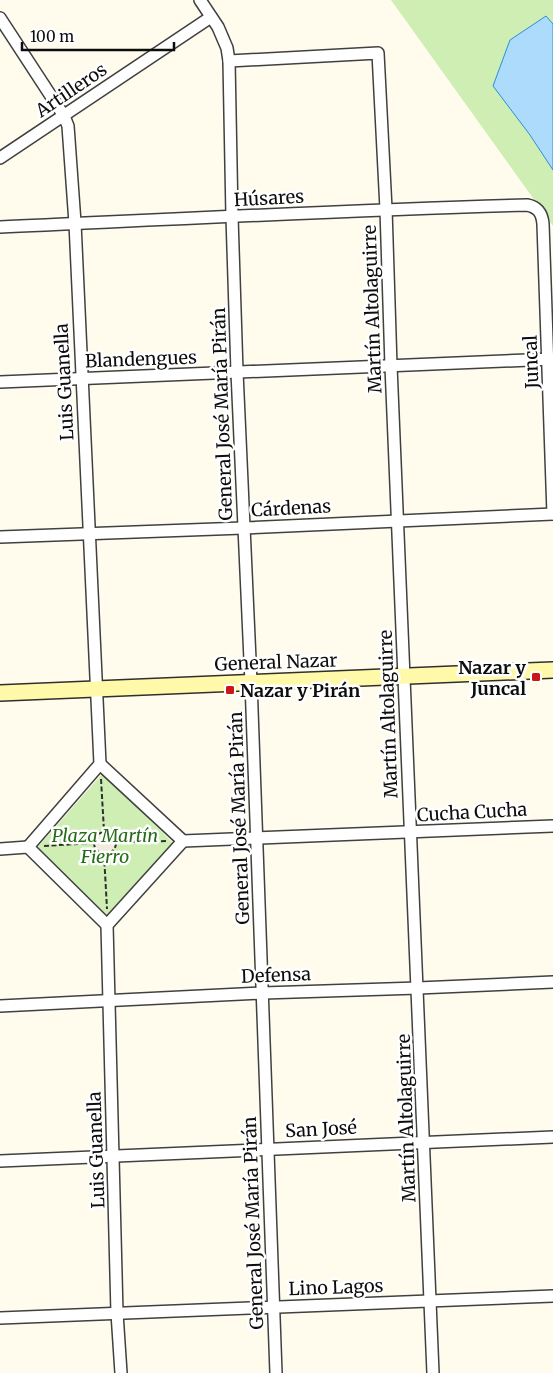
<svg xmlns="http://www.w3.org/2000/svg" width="553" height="1373" font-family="Merriweather,serif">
<rect width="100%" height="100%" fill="#fffcee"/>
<!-- green -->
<g fill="#cfeeb3">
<path d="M391,0H553V226Z"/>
<path d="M103,773L174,844L107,918L36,849Z"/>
</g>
<!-- plaza -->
<circle fill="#f0ecdc" cx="105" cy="843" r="11"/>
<!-- water -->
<path fill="#addbfc" stroke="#2c8ddb" d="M546,16L553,24V170L530,135L493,86L510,40Z"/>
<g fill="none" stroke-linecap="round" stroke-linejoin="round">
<defs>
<g id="street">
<path d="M200,0L218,27L227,48L229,61L232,217L237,372L251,682L276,1373"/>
<path d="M0,18L64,116L68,126L75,223L100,764L28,847"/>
<path d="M229,61L378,53L386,209L391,366L433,1373"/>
<path d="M0,158L211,17"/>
<path d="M0,227C176,219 351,210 527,205C538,207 542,213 543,224L553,514"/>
<path d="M0,382L553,359"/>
<path d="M0,537L243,528L553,514"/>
<path d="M100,764L183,841"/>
<path d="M183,841L553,826"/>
<path d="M28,847L107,925"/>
<path d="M0,849L28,847"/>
<path d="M0,1006L263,993L418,988L553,982"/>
<path d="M0,1161L553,1137"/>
<path d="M0,1318L553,1296"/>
<path d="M121,1373L117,1313L107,925L183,841"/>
</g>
<path id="secondary" d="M0,693L553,670"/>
</defs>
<!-- street casing -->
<use href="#street" stroke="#404040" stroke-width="14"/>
<!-- secondary casing -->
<use href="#secondary" stroke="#2f2f2f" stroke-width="18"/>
<!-- path -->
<g stroke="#2f2f2f" stroke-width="2" stroke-dasharray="5 2.5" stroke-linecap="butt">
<path d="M101,779L104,831"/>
<circle cx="105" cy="843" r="11"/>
<path d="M116,842L168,841"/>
<path d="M44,846L94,843"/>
<path d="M104,854L107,909"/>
</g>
<!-- street -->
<use href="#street" stroke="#fff" stroke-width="11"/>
<!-- secondary -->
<use href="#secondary" stroke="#fff9a9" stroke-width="15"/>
</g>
<!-- markers -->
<g fill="#cc1718" stroke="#fff" stroke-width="2">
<rect x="531" y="672" width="10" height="10" rx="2.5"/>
<rect x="225" y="685" width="10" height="10" rx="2.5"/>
</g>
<g text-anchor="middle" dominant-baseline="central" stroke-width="5" stroke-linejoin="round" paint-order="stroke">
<!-- street labels -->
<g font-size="18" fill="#0d0d0d" stroke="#fff">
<text transform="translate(71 90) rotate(-34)">Artilleros</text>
<text transform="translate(269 198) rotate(-3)">Húsares</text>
<text transform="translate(372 309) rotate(-92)">Martín Altolaguirre</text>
<text transform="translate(141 359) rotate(-2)">Blandengues</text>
<text transform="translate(531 362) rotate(-92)">Juncal</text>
<text transform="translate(64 382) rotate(-93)">Luis Guanella</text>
<text transform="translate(222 414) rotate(-92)">General José María Pirán</text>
<text transform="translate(291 508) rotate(-3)">Cárdenas</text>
<text transform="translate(276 662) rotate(-2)">General Nazar</text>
<text transform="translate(388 714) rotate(-92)">Martín Altolaguirre</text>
<text transform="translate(472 812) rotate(-3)">Cucha Cucha</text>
<text transform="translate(239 818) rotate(-92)">General José María Pirán</text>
<text transform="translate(276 975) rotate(-2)">Defensa</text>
<text transform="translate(406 1118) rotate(-92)">Martín Altolaguirre</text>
<text transform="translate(321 1129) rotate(-3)">San José</text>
<text transform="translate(96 1150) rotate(-92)">Luis Guanella</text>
<text transform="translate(253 1223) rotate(-92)">General José María Pirán</text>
<text transform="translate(336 1287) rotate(-2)">Lino Lagos</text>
</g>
<!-- poi labels -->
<g font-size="18" font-weight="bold" fill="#0d0d0d" stroke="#fff" text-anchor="end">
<text x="526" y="667">Nazar y<tspan x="526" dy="21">Juncal</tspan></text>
<text x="240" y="690" text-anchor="start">Nazar y Pirán</text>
</g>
<!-- park labels -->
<g font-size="18" font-style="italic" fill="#256c17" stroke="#fff">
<text x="105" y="835">Plaza Martín<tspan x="105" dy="21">Fierro</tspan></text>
</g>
</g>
<!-- scale -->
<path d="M22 42v8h152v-8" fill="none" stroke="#0d0d0d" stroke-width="2.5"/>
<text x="30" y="42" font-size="15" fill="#0d0d0d" stroke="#ffffff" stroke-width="4" paint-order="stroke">100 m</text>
</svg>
